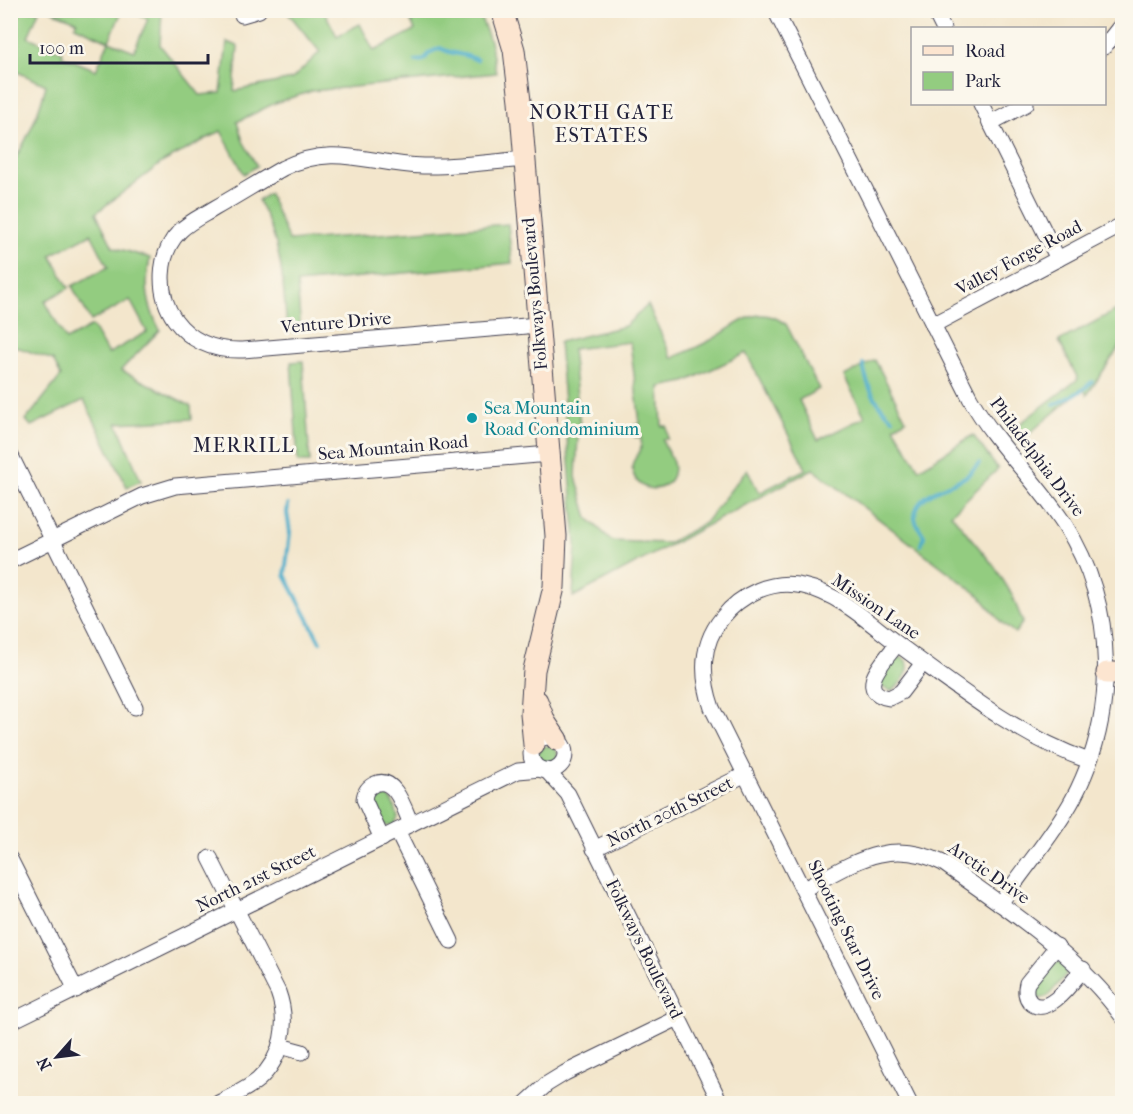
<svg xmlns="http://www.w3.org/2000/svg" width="1133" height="1114" font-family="'IM FELL French Canon',serif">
<rect width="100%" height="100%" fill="#fbf7ec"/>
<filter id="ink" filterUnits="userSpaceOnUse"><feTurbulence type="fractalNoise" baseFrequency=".0167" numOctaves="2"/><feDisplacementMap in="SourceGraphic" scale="12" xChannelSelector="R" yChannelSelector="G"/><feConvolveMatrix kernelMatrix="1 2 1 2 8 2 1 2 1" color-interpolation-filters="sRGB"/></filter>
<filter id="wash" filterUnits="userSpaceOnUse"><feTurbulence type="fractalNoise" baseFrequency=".008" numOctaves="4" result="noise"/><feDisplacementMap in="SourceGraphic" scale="24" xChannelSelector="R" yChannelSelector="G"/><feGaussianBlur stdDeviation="1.35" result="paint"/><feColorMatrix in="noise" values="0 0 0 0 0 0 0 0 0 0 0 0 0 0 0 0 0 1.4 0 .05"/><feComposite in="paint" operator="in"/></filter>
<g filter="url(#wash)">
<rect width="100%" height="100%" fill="#f3e6cc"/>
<!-- green -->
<g fill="#93cc80" stroke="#5a775e" stroke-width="1.5" fill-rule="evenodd">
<path d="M21,10L39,11L28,37L63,52L62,56L96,70L109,41L75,26L77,21L51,11H122L109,41L134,51L148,19L130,11H162L160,45L200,95L221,93L227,42L238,46L234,91L292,79L320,52L289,14L293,11H324L337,36L360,24L374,51L415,30L406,11H478L490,41L496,73L312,91L275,103L237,122L243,141L257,166L244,174L221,131L163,162L96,213L113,247L150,258C144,285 147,306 160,330L121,370L191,406L192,419L117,423L141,481L127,487L84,400L31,426L26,420L61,376L53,360L11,345V166C27,140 39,114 46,85L11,69V36ZM91,234L108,267L72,286L91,321L130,300L147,332L108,354L92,326L66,340L45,301L69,288L51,255Z"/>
<path d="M269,194L289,241L508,224L512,263L297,283L301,331L287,332C283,282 283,245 258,200Z"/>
<path d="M648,305L672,358C685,353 698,347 711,340C736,327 755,301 786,324L819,389L799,400L818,440L865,417L844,376L875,360L906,420L894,427L919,469L973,435L998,469L951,514L995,567L1011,593L1023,622L1015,633L1001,622L980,596L813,469L573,597L576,545L559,342L625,326ZM630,342L640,424L634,425L635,437H641C641,442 642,447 640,451C636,458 630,462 633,472C637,493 667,495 673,474C677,459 664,452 663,439H668L667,426H662L660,387L685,382L746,353L806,469L759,493L747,469L705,523L668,543L612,541L588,518L576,477L578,434H581L572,349Z"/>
<path d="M1122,307V343L1087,395L1083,388L1018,443L1009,432L1078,379L1059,341Z"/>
<path d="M303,361L310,462H298L291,362Z"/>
<path d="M900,657C918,664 902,684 891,691L881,687C879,676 890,661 900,657Z"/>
<circle cx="548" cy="756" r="10"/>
<path d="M380,790C390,793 396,808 398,818L394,825L386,826L382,822L371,797L373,794Z"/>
<path d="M1057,961L1064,962L1068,967V972L1048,996L1040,999L1033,993L1035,983Z"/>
</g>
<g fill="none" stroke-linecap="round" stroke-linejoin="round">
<!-- stream -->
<g stroke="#4badcb" stroke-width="4">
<path d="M416,61L424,60L429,53L440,48C452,55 465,53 477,60"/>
<path d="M10,230L16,224"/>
<path d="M863,364C867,387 875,403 893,419"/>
<path d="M1054,405L1081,391L1092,382"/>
<path d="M288,505L287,513L290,532L285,575L320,642"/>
<path d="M921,545L924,536C921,530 916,525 915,518C914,493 949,487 965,477C971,473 975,468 979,463"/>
</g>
</g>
</g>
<g filter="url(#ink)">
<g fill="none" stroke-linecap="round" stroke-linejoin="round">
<defs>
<g id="street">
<path d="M775,10L970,398C996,445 1036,480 1065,525C1117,607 1118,714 1073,799C1053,836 1023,869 1000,904"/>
<path d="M934,10L943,28"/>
<path d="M242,15L259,10"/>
<path d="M1104,47L1122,24"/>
<path d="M981,104L1058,259"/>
<path d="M990,123L1026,104"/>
<path d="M524,159C491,162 456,167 423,166C370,165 335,142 283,168C260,181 238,195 215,208C204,215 190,221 180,231C157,254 157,295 175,320C192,343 216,351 243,350L538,325"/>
<path d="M933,325L1122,225"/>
<path d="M10,454L135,707"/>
<path d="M10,561L142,496L175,486L549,454"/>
<path d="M897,644C886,659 853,691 889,698L901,692L923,663"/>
<circle cx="548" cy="754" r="17"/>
<path d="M546,770L568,794L721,1104"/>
<path d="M397,831L451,941"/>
<path d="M382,839L364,799C365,791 368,787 375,784C395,775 405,811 411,824"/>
<path d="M594,849L746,774"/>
<path d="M210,858L278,992C289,1022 283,1058 258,1080C246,1090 231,1096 217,1104"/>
<path d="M10,859L76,990"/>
<path d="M804,889C852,864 888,836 943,863C1007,909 1075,952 1122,1016"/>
<path d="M1057,946L1027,983C1025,990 1025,996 1030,1002C1047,1019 1073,981 1083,969"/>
<path d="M10,1022L518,771L541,769"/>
<path d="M280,1046L302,1052"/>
<path d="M525,1104L547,1084L565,1073L678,1018"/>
<path d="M910,1104L712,708C701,676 700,645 722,618C741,594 772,579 803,586C840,594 869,623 899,645C959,689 1018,736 1089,761"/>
</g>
<g id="secondary">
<path d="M502,10L514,50L520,101L556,536L554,587L534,670L531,713L534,745"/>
<path d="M1107,673H1122"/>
<path d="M537,701L545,722L557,740"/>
</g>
</defs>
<!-- street casing -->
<use href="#street" stroke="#413f51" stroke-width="17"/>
<!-- secondary casing -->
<use href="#secondary" stroke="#413f51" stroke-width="23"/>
<!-- street -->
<use href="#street" stroke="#fff" stroke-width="15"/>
<!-- secondary -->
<use href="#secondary" stroke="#fce5d0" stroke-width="21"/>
</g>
</g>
<!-- markers -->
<circle fill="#0f9aa8" stroke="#fbf7ec" stroke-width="2" cx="472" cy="418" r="6"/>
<g text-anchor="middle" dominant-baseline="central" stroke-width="6" stroke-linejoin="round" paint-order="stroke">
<!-- street labels -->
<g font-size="18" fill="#22223b" stroke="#fbf7ec">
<text transform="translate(1019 258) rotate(-28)">Valley Forge Road</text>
<text transform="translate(535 294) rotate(-95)">Folkways Boulevard</text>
<text transform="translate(336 323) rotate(-5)">Venture Drive</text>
<text transform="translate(393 448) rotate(-5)">Sea Mountain Road</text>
<text transform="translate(1037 457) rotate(53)">Philadelphia Drive</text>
<text transform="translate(876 607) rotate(34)">Mission Lane</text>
<text transform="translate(670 812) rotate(-26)">North 20th Street</text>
<text transform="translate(989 873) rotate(35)">Arctic Drive</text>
<text transform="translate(256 879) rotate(-26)">North 21st Street</text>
<text transform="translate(846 930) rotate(64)">Shooting Star Drive</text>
<text transform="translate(644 949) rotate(64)">Folkways Boulevard</text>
</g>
<!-- culture labels -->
<g font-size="18" fill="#0d838f" stroke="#fbf7ec" text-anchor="start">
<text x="484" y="408">Sea Mountain<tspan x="484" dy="21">Road Condominium</tspan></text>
</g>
<!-- neighbourhood labels -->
<g font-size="20" letter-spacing="1.5" fill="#22223b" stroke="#fbf7ec">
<text x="602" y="112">NORTH GATE<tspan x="602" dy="23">ESTATES</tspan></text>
<text x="244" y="445">MERRILL</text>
</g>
</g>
<!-- margin -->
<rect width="1133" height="1114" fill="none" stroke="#fbf7ec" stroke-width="36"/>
<!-- legend -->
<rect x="911" y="27" width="195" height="78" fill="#fbf7ec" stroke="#a4a2a5" stroke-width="1.5"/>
<rect x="923" y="46" width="30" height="9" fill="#fce5d0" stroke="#a4a2a5" stroke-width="1.5"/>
<text x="965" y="57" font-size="18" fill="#22223b">Road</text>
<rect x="923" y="72" width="30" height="18" fill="#93cc80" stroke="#a4a2a5" stroke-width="1.5"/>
<text x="965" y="87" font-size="18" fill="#22223b">Park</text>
<!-- north arrow -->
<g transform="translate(57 1057) rotate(242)" stroke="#fbf7ec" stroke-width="4.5" paint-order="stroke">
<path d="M0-4.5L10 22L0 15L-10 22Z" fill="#22223b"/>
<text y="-9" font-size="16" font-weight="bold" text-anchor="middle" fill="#22223b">N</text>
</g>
<!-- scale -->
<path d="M30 54v9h178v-9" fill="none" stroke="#22223b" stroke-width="3"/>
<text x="39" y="54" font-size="18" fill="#22223b" stroke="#fbf7ec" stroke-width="4.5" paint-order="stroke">100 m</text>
</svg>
